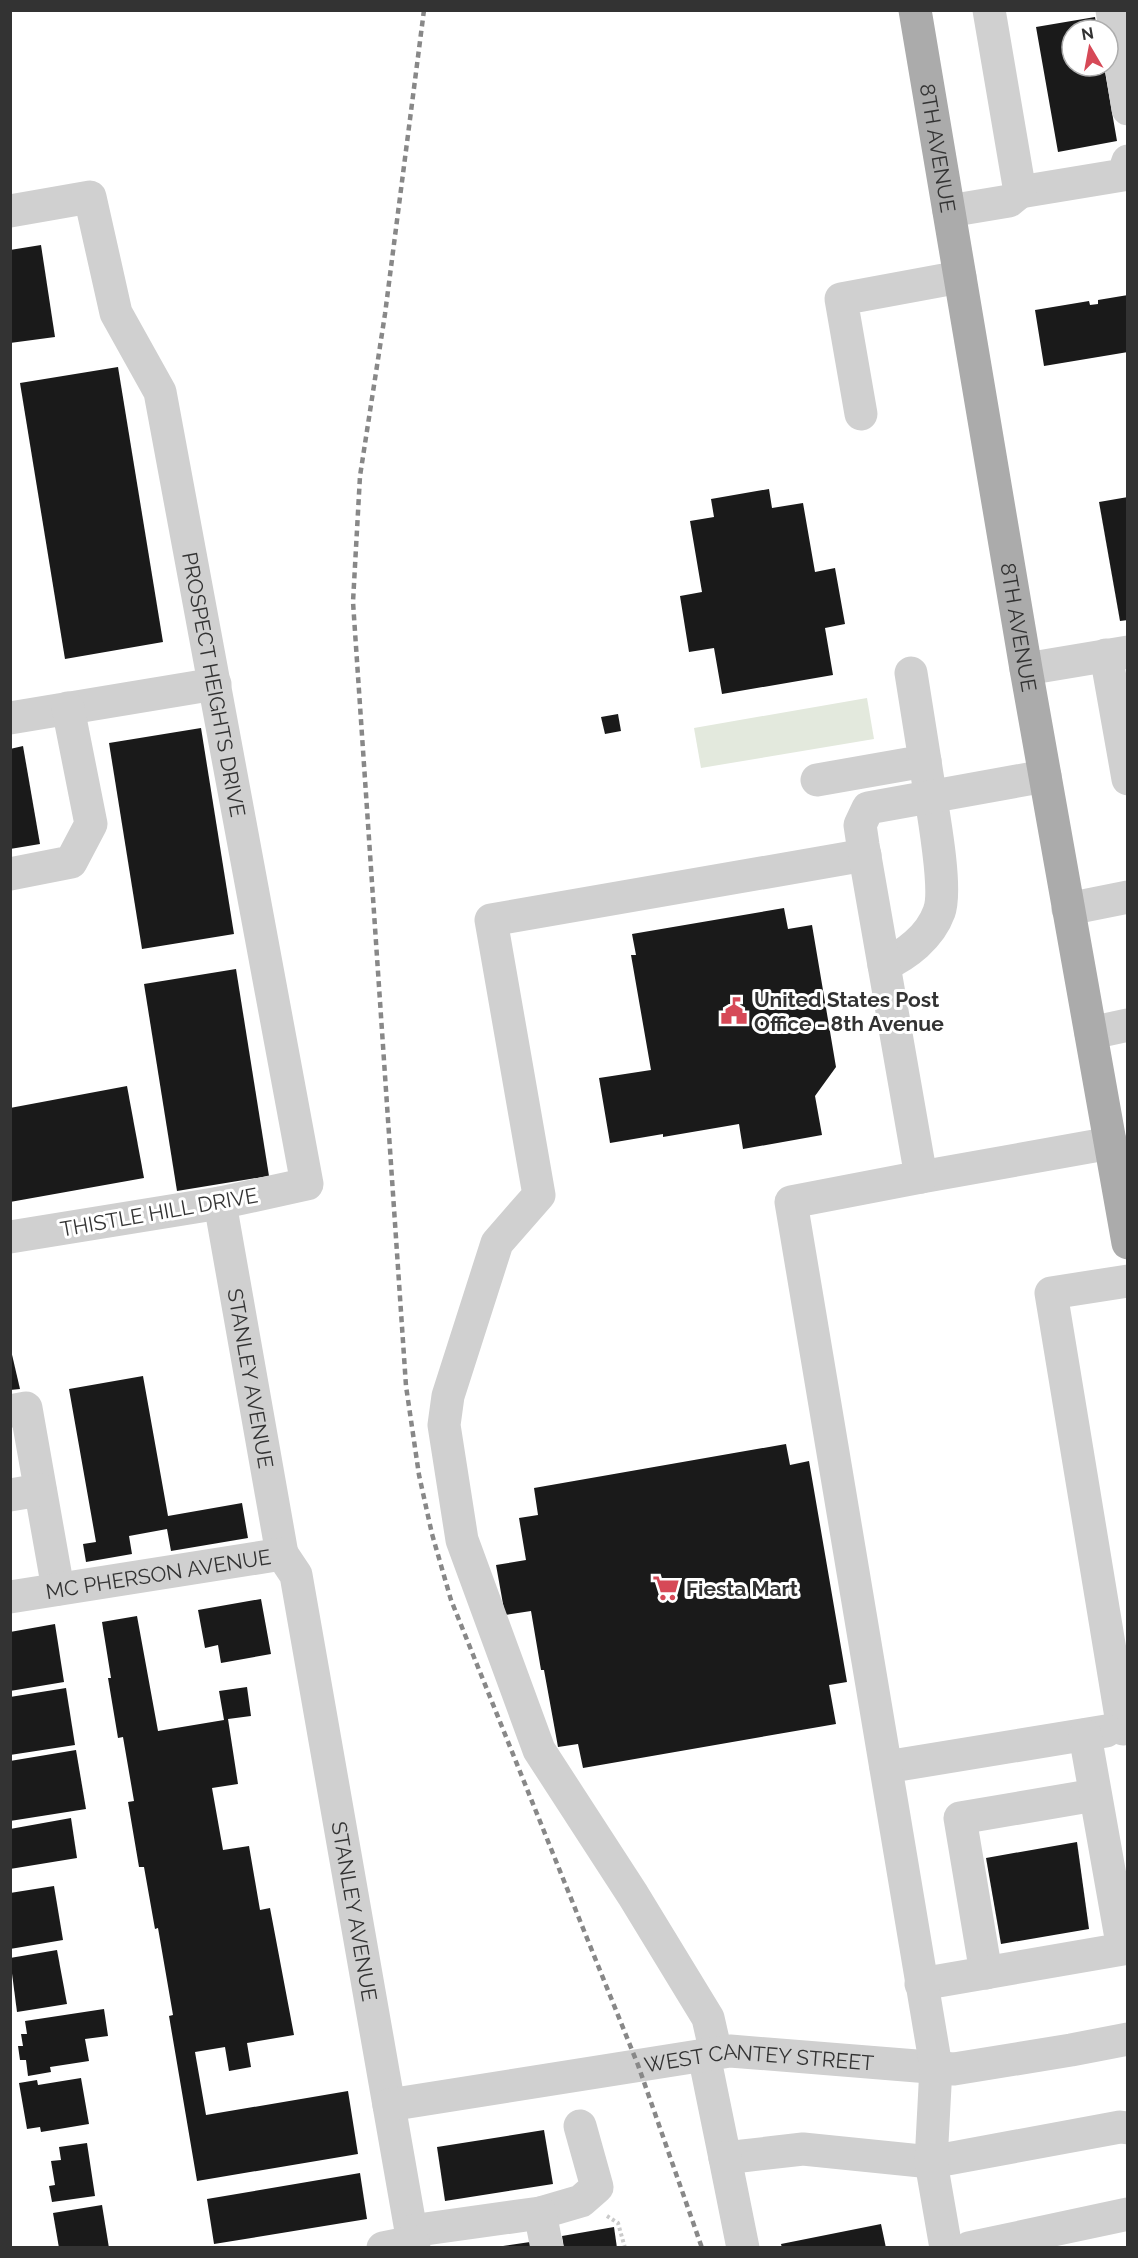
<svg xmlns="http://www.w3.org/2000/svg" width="1138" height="2258" font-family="Raleway,sans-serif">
<rect width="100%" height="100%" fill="#fff"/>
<!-- green -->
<path fill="#e3e9dd" d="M867,698L874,739L701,768L694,728Z"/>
<!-- building -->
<g fill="#1a1a1a">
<path d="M1095,17L1097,30H1072V66H1104L1117,141L1058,152L1036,27Z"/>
<path d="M41,245L55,337L10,343V250Z"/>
<path d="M1128,295V352L1044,366L1035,310L1089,301L1090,305L1098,304V300Z"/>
<path d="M118,367L163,642L65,659L20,383Z"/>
<path d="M769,489L772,508L803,503L815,572L835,568L845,624L825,628L833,675L722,694L714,648L689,652L680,596L702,592L690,521L714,517L711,499Z"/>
<path d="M1128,497V620L1120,621L1099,502Z"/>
<path d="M618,714L621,731L605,734L601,717Z"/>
<path d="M201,728L234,934L142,949L109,743Z"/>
<path d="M23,746L40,844L10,849V749Z"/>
<path d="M784,908L788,929L812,925L836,1067L815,1096L822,1135L743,1149L739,1124L663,1137V1134L610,1143L599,1078L651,1070L631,955H636L632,934Z"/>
<path d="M236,969L269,1176L177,1191L144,984Z"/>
<path d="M127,1086L144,1178L10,1202V1108Z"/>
<path d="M10,1346L20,1389L10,1390Z"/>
<path d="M143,1376L168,1516L242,1503L248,1538L171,1551L167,1529L129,1536L132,1554L86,1562L83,1544L96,1542L69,1389Z"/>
<path d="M786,1444L790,1465L809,1461L847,1682L829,1685L836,1724L583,1768L578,1744L558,1747L544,1670H541L531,1611L505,1615L496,1565L526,1560L519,1518L538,1515L534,1488Z"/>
<path d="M261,1599L271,1654L221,1663L218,1645L205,1648L198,1610Z"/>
<path d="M137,1616L158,1731L224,1720L219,1691L247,1687L251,1716L228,1719L238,1784L212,1788L223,1850L249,1846L260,1910L270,1908L294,2035L247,2043L251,2067L229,2071L225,2047L195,2052L206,2115L348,2091L358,2154L197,2181L169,2016L173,2015L158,1928L155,1929L144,1867H139L128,1802L134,1801L123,1737L118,1738L108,1678H111L102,1622Z"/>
<path d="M55,1624L64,1682L10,1691V1632Z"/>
<path d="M66,1688L75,1745L10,1755V1697Z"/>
<path d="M76,1750L86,1809L10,1821V1761Z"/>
<path d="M71,1818L77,1858L10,1869V1829Z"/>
<path d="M1077,1842L1089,1929L1001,1944L986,1858Z"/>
<path d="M54,1886L63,1940L10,1949V1893Z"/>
<path d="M57,1950L67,2004L17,2012L10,1958Z"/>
<path d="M104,2009L108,2036L85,2039L89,2061L50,2067L51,2072L28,2076L26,2060H20L18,2046H23L21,2034H27L25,2021Z"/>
<path d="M81,2078L89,2124L41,2132L40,2127L27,2129L19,2083L37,2080L38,2085Z"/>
<path d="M544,2130L553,2184L445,2201L437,2147Z"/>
<path d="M87,2143L95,2196L52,2202L49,2186L55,2185L51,2161L61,2160L59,2147Z"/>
<path d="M360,2173L367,2219L214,2244L207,2199Z"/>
<path d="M102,2205L109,2248H59L53,2213Z"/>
<path d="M881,2224L886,2248H782L781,2244Z"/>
<path d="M614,2227L617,2248H564L562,2236Z"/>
<path d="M530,2242L531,2248H503V2246Z"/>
</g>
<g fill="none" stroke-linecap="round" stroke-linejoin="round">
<!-- path -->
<path stroke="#cacaca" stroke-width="4" stroke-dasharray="3 3" stroke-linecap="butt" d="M607,2216L618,2223L625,2248"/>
<!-- minor -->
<g stroke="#d0d0d0" stroke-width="33">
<path d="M1112,10L1128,109"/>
<path d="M1020,192L1123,175L1128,161"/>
<path id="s1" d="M10,211L90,197L116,313L160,392L307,1184L220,1203L10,1237"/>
<path d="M949,211L1009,201L1020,192L989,10"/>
<path d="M861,414L841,299L960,277"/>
<path d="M1106,655L1128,779"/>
<path d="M1026,669L1128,652"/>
<path d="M10,718L215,684"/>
<path d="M817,780L925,761L911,673"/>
<path d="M10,874L71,862L91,824L68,708"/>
<path d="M1068,909L1128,897"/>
<path d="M884,965C906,955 930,937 939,912C949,887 929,792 925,761"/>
<path d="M1091,1033L1128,1025"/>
<path d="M921,1177L1111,1143"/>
<path id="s2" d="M220,1203L282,1554"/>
<path d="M10,1411L26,1408L58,1589"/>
<path d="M10,1495L40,1490"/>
<path id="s3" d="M10,1597L282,1554L296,1575L414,2248"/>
<path d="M1123,1729L1051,1293L1128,1281"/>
<path d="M886,1767L1106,1731"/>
<path d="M986,1973L960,1818L1095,1795"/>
<path d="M921,1984L1123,1949L1085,1735"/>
<path d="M716,2053L708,2018L633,1895L539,1750L462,1540L444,1425L448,1396L497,1243L539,1195L491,920L865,855"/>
<path d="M704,2055L725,2158L803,2149L931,2162L1120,2127L1128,2128"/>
<path id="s4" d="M389,2105L730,2051L954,2069L1071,2050L1128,2039"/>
<path d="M725,2158L743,2248"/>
<path d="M540,2213L581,2201L597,2187L580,2126"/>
<path d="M411,2231L540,2213L547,2248"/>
<path d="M383,2248L413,2242"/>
<path d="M946,2248L931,2162L936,2067L791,1202L921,1177L863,845L860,825L868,808L1045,776"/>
<path d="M969,2248L1128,2214"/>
</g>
<!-- major -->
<path stroke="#ababab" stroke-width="33" id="s5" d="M915,10L1026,669L1128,1243"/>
<!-- rail -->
<path stroke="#888" stroke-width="4.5" stroke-dasharray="6 4.5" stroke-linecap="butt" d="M424,10L385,314L360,476L353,602L406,1386L419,1475L432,1534L451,1600L638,2065L702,2248"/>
</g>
<!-- icons -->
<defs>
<symbol id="civic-bare" viewBox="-9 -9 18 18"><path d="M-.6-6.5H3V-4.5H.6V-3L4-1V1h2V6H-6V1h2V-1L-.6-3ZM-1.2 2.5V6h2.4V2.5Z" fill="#d64957" stroke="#fff" stroke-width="2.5" paint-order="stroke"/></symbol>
<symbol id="supermarket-bare" viewBox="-9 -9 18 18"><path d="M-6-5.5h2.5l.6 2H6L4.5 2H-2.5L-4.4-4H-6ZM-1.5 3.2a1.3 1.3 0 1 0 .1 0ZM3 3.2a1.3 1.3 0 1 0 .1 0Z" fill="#d64957" stroke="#fff" stroke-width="2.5" paint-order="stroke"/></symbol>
</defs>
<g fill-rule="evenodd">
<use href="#civic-bare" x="715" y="992" width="38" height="38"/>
<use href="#supermarket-bare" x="647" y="1569" width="38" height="38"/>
</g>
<g text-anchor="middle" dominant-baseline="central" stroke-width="6" stroke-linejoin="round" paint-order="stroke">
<!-- street labels -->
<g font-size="21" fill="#333" stroke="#fff">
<text stroke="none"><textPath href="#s5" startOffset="140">8TH AVENUE</textPath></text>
<text stroke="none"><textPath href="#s5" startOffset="626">8TH AVENUE</textPath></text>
<text stroke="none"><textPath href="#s1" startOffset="588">PROSPECT HEIGHTS DRIVE</textPath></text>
<text transform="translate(159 1212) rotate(-10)">THISTLE HILL DRIVE</text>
<text stroke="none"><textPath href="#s2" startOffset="178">STANLEY AVENUE</textPath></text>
<text stroke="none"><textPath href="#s3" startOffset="150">MC PHERSON AVENUE</textPath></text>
<text stroke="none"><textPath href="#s3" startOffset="642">STANLEY AVENUE</textPath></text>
<text stroke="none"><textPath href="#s4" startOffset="374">WEST CANTEY STREET</textPath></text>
</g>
<!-- poi labels -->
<g font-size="21" font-weight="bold" fill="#333" stroke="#fff" text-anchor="start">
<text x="754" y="999">United States Post<tspan x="754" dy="24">Office - 8th Avenue</tspan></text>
<text x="686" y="1588">Fiesta Mart</text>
</g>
</g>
<!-- border -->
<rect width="1138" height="2258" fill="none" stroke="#333333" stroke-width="24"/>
<!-- north arrow -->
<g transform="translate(1090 48) rotate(350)"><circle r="28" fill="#ffffff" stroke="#adadad" stroke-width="1.5"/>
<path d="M0-4.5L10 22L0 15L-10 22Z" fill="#d64957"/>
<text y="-9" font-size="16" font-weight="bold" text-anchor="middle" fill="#333333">N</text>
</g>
</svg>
